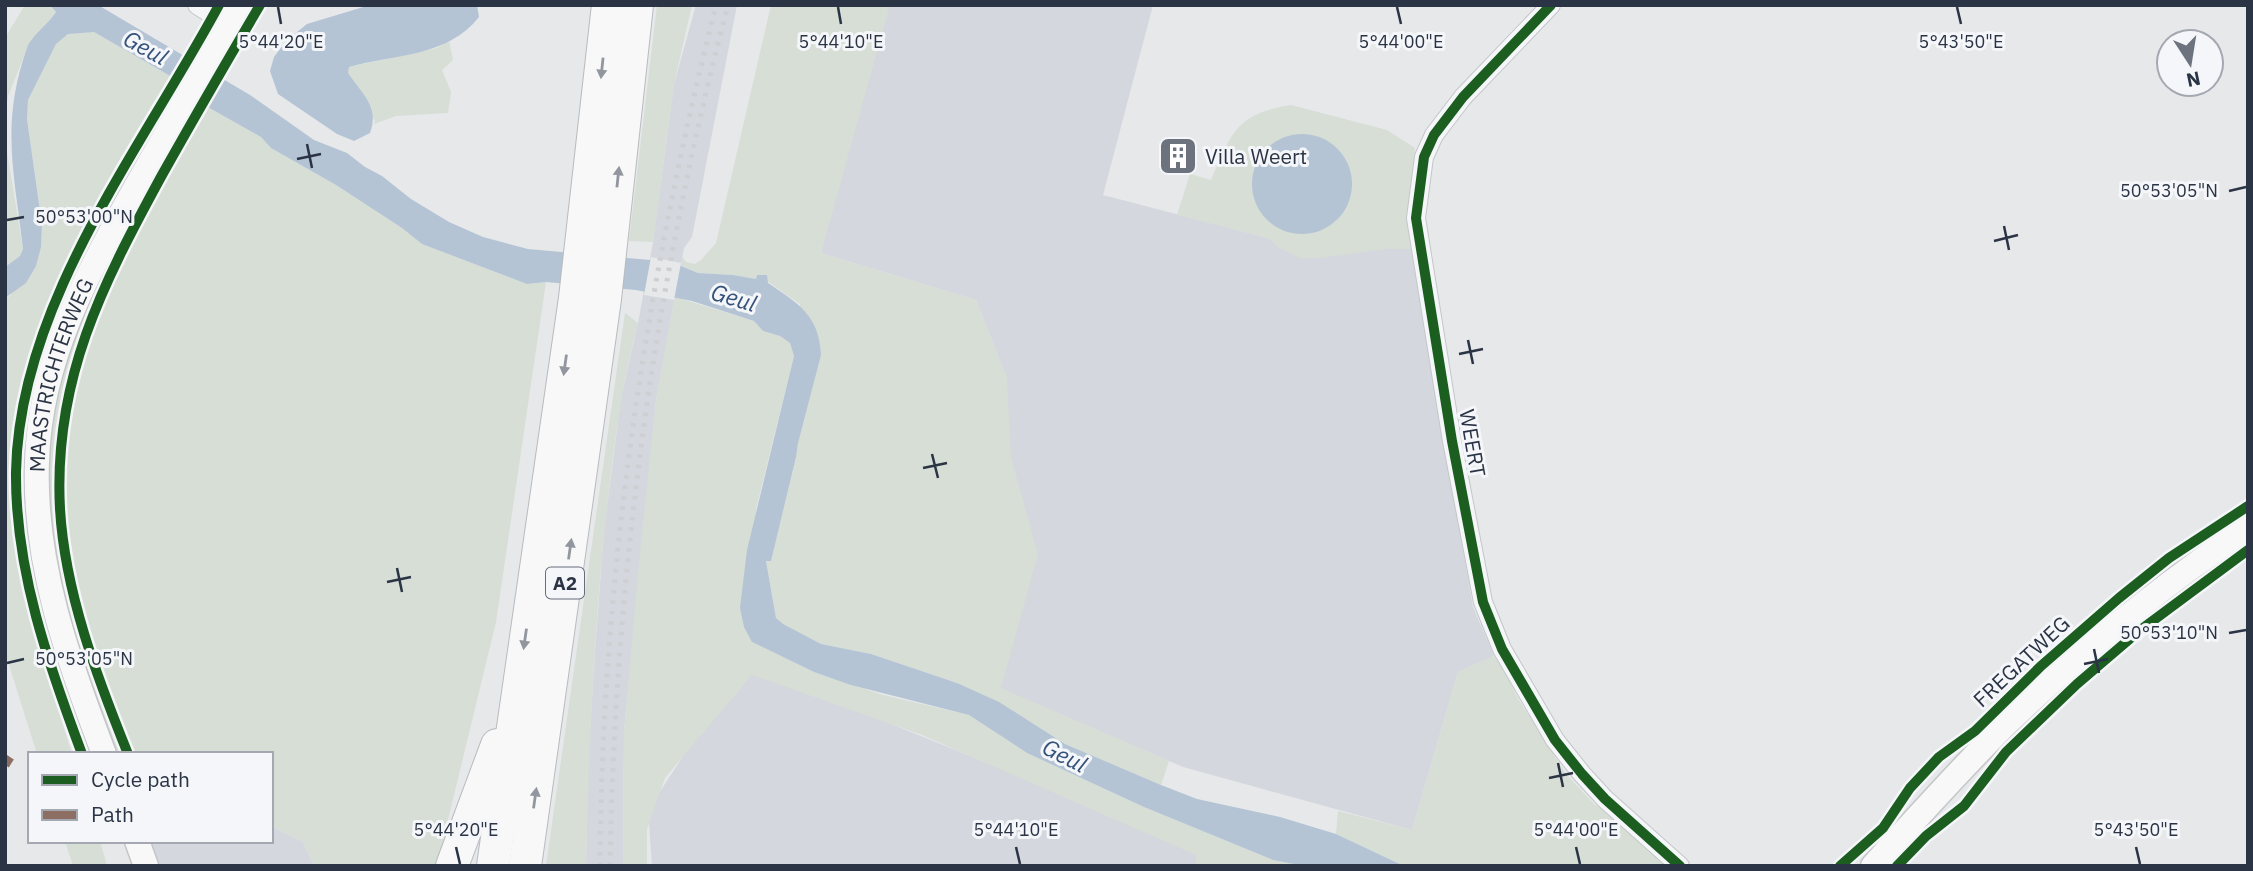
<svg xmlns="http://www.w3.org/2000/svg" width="2253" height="871" font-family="'IBM Plex Sans',sans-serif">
<rect width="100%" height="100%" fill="#e6e8ea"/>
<!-- built -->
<g fill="#d4d7dd">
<path d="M696,5H737L692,237L684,248L656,401L624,732L623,866H586L588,763L596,637L604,531L621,398L638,323L653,242L674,84Z"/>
<path d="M886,5H1153L1103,195L1268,238L1411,249L1473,607L1494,656L1458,672L1412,830L1183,767L1000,688L1007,379L976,300L821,253Z"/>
<path d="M743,664L1242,866H652L648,810Z"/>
<path d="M271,826L303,842L314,866H157L149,841H271Z"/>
</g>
<!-- green -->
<g fill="#d6ded6" fill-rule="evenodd">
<path d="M25,5H50L56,12L29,44L8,96L5,114V38Z"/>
<path d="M657,5H692L674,84L653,242L629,241Z"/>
<path d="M771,5H890L821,253L976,300L1007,379L1011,457L1038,554L1001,688L1169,761L1161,785L1065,744L957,683L871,654L821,644L783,625L776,618L766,560H771L796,457L800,304L767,281L733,275L698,273L681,266L682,257L686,262L695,264L702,259L716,243Z"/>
<path d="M83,31L94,32L172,77L128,148L74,249L53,296L22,385L17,413L12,457V508L17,558L30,618L72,754H37L5,652V298L10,296L41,247L42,225L27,118L28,100L56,44L68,34Z"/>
<path d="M449,41L453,60L442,70L451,92L448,113L396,116L374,124L375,121L348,73L349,67L437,48Z"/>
<path d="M1291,105L1387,130L1415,148L1411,249H1386L1320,258H1300L1279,248L1268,238L1177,215L1190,174L1211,180C1232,132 1236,114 1291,105ZM1266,218L1336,221C1313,238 1288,237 1266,218Z"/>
<path d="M206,106L261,137L271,148L336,185L402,228L422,244L527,284L546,282L496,622L446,828V852L441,866H314L303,842L271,826V754H117C61,611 22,493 74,342C83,318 92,291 106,269C116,252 130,238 141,222C164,185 184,145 206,106Z"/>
<path d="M5,140L23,249L20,256L5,267Z"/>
<path d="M675,297L754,321L763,331L780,336L790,343L794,356L756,509L752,642L814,672L883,695L969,715L1027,753L1144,807L1273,860L1304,866H1196V855L922,735L752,675L665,778L647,829V866H623L624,732L640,552L656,401Z"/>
<path d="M625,313L638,323C632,349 625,375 621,401C597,554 590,711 586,866H546Z"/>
<path d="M1494,656L1506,674L1517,697L1566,774L1595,805L1616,817L1668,866H1404L1336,834L1338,811L1412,830L1458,672Z"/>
<path d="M65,841H100L107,866H73Z"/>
</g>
<!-- water -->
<g fill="#b4c4d5">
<path d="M50,5H98L250,95L314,140L347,153L365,167L382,176L411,199L449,222L483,237L528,249L650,260L681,266L698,273L733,275L756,279L757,275H767L768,283C799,304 819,315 821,355L798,443L796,457L771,561H766L776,618L783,624L821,644L871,654L957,683L999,702L1065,744L1161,785L1197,799L1280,817L1336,834L1404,866H1304L1273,860L1144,807L1027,753L969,715L851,685L814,672L752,642L744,627L740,608L747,550L794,356L790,343L780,336L763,331L754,321L692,301L636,290L546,282L527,284L422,244L402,228L336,185L271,148L261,137L206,106L172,77L94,32L68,34L56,44L28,100L27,119L42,225L41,247L36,266L26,283L5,298V267L20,256L23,249C14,170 0,123 28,45C35,33 48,24 56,12Z"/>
<path d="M370,5H477L479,17C448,57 395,54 349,67L348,73C362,94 380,107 370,133L354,141L337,134L278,94L270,71L274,57L286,41L307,24Z"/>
<circle cx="1302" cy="184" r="50"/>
</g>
<!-- pier -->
<g fill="#e6e8ea">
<path d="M186,53L223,76L204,109L171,80Z"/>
<path d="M651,257L681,263L674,300L644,295Z"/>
</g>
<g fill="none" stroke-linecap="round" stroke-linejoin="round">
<defs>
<g id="street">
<path d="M197,5L229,25"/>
<path d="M1551,5L1463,97L1434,135L1424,157L1416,218L1452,441L1483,602L1502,649L1555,740L1582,774L1605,799L1680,866"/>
</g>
<g id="secondary">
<path id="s1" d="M104,754C68,660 33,563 37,461C40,358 88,272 137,185C171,125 206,65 240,5"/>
<path d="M137,841L146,866"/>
<path d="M1873,866C1917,818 1961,768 2008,722C2082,651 2162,585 2248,528"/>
</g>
<g id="highway">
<path d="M452,866L497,745"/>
<path d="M493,866L575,298L608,5"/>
<path d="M525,866L605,299L637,5"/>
</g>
</defs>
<!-- street casing -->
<use href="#street" stroke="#c4c6c8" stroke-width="20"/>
<!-- secondary casing -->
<use href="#secondary" stroke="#c4c6c8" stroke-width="27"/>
<!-- highway casing -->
<use href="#highway" stroke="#b8bbbf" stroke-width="34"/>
<!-- street -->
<use href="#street" stroke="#f5f6f7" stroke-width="18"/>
<!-- secondary -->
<use href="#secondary" stroke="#f8f8f8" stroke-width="24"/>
<!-- highway -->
<use href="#highway" stroke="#f8f8f8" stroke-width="32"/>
<!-- rail -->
<g stroke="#cecfd2" stroke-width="5" stroke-dasharray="3.5 7" stroke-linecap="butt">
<path d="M600,866C602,576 645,286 716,5"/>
<path d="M610,866C615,576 654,285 728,5"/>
</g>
<!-- quiet -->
<path stroke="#8d6e63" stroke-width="9" stroke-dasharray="18 9" stroke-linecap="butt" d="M5,765L10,757"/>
<defs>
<g id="cycleway">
<path d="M1551,5L1463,97L1434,135L1424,157L1416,218L1452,441L1483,602L1502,649L1555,740L1582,774L1605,799L1680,866"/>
<path d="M82,754C48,663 15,570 16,472C19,303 142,148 219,5"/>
<path d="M128,754C97,677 65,593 60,509C53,380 102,285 162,175C194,118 227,61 260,5"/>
<path d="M1840,866L1883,828L1910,788L1939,757L1975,731L2041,666L2119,598L2169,558L2248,506"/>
<path d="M1897,866L1926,836L1964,806L2006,752L2077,684L2139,631L2248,550"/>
</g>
</defs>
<!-- cycleway casing -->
<use href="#cycleway" stroke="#f4f6f9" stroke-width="15"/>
<!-- cycleway -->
<use href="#cycleway" stroke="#1b5e20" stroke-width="10"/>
</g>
<!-- one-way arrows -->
<defs><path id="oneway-solid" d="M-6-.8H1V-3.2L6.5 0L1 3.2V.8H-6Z" transform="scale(1.75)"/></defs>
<g fill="#92969e">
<use href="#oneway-solid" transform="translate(602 68) rotate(96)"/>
<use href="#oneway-solid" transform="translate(618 177) rotate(-84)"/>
<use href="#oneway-solid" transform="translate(565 365) rotate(98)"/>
<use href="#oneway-solid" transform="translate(570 549) rotate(-82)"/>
<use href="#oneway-solid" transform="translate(525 639) rotate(98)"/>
<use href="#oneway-solid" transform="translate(535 798) rotate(-82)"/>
</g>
<!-- ticks -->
<path fill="none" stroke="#2b3445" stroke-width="2.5" d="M278,7L281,24M838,7L841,24M1397,7L1401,24M1957,7L1961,24M307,144L312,168M297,159L321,154M2229,191L2246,187M7,220L24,217M2004,226L2009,250M1994,241L2018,235M1468,340L1473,364M1459,354L1483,349M932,454L938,478M923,468L947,463M397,568L402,592M387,582L411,577M2229,633L2246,630M2094,649L2099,673M7,663L24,659M2084,664L2108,659M1558,763L1563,787M1549,778L1573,773M456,847L460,864M1016,847L1020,864M1576,847L1580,864M2136,847L2140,864"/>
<!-- icons -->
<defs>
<symbol id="building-square" viewBox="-11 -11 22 22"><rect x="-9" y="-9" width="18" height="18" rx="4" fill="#6c737f" stroke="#f4f6f9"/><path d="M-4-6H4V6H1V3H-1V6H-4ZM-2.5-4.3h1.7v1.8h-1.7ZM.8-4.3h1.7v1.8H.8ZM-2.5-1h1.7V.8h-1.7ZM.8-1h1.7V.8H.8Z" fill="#fff"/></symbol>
</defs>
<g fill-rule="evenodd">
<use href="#building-square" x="1156" y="134" width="44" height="44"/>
</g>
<g text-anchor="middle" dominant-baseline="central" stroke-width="6" stroke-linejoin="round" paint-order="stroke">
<!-- shield labels -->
<rect fill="#f4f6f9" stroke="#676e7b" stroke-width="2" x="546" y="567.5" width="38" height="31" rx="5"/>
<g font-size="19" font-weight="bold" fill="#2b3445">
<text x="565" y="583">A2</text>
</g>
<!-- poi labels -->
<g font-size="21" fill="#2b3445" stroke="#f4f6f9" text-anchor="start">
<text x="1205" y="156">Villa Weert</text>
</g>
<!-- street labels -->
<g font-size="21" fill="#2b3445" stroke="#f4f6f9">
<text stroke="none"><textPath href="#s1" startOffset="392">MAASTRICHTERWEG</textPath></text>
<text transform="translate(1473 443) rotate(80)">WEERT</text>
<text transform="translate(2021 661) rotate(-43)">FREGATWEG</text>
</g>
<!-- water labels -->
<g font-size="23" font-style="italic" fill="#34527a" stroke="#f4f6f9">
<text transform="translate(146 47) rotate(29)">Geul</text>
<text transform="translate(734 297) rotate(17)">Geul</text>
<text transform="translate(1065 755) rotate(27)">Geul</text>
</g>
</g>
<g font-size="18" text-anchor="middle" fill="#2b3445" stroke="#f4f6f9" stroke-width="6" stroke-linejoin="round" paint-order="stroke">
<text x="281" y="48">5°44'20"E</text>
<text x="841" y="48">5°44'10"E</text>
<text x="1401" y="48">5°44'00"E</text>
<text x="1961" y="48">5°43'50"E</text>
<text x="2169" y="197">50°53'05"N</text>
<text x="84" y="223">50°53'00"N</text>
<text x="2169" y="639">50°53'10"N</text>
<text x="84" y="665">50°53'05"N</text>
<text x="456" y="836">5°44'20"E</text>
<text x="1016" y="836">5°44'10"E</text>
<text x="1576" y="836">5°44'00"E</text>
<text x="2136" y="836">5°43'50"E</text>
</g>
<!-- border -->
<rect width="2253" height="871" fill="none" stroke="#2b3445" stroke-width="14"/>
<!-- legend -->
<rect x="28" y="752" width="245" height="91" fill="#f4f6f9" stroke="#a4a8b1" stroke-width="2"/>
<rect x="42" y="775" width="35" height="10" fill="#1b5e20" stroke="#a4a8b1" stroke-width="2"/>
<text x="91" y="787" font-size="21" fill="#2b3445">Cycle path</text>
<rect x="42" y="810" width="35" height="10" fill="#8d6e63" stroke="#a4a8b1" stroke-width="2"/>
<text x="91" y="822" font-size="21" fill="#2b3445">Path</text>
<!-- north arrow -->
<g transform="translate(2190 63) rotate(168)"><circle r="33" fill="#f4f6f9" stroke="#a4a8b1" stroke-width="2"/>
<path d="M0-5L12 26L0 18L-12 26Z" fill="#6c737f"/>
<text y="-10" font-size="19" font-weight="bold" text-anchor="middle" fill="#2b3445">N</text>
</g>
</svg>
